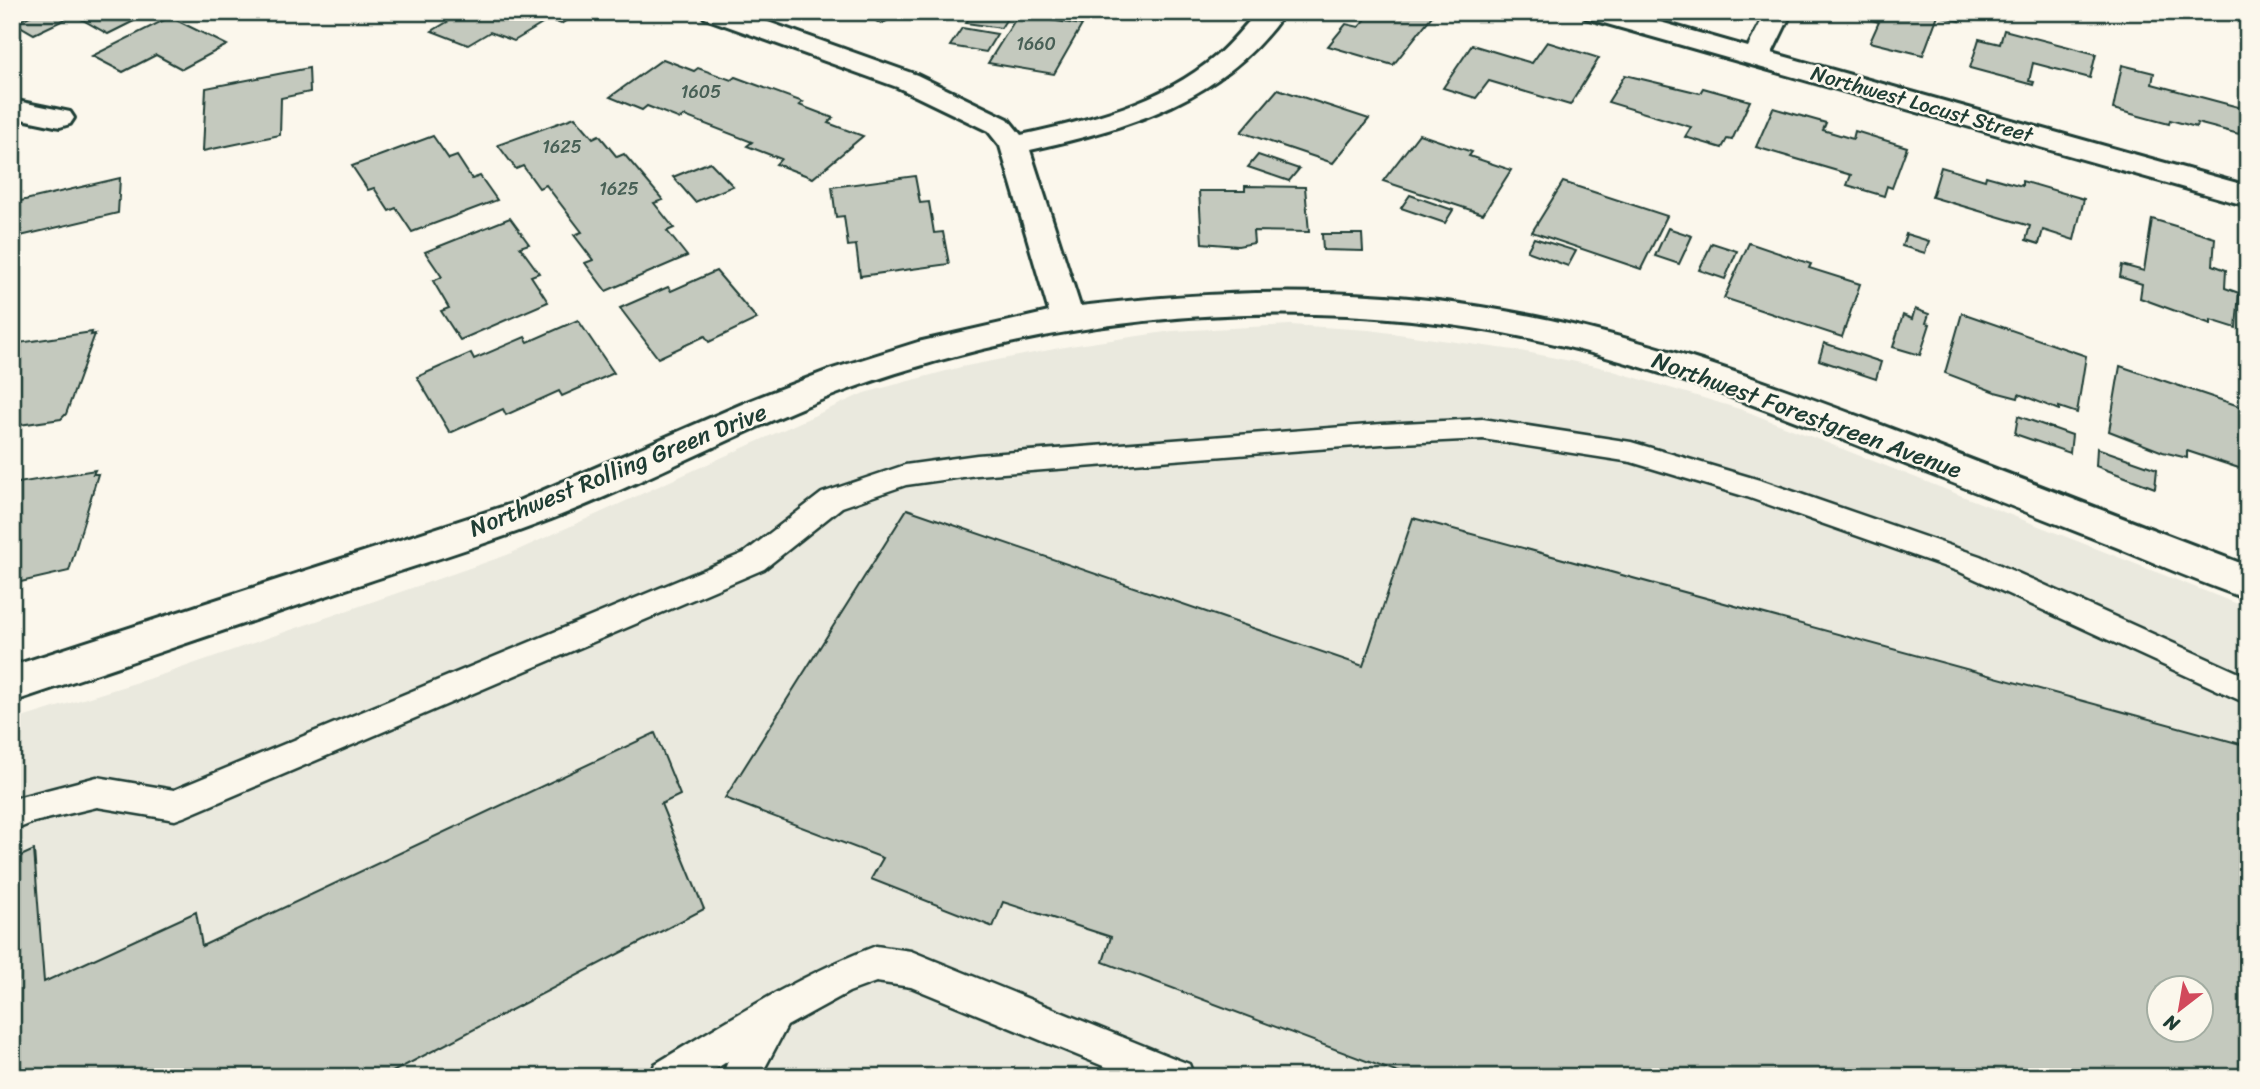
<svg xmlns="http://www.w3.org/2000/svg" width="2260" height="1089" font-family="Sriracha,sans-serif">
<rect width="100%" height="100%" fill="#fbf7ec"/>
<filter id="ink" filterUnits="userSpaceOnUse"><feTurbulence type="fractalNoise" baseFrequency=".0143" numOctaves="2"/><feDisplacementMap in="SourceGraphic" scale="14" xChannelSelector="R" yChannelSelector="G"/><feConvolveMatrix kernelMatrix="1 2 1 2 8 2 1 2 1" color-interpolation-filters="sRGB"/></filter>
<g filter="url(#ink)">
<!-- built -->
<path fill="#eae9de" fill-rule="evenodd" d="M1290,325L1369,330L1521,351L1600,367L1743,410L2248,608V1077H12V721L164,674L507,555L864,393L961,367L1070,346L1172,331ZM2158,988H2200V1030H2158Z"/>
<!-- building -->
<g fill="#c4c9be" stroke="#1f3d34" stroke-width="2" fill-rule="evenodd">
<path d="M38,12H152L108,34L74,15L34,34L15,23Z"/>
<path d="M464,12H562L514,41L490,32L468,45L432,31Z"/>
<path d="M862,12H903L881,24Z"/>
<path d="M973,12H1011L1001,28L966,23Z"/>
<path d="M1137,12H1169L1161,20Z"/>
<path d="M1372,12L1378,14L1435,12L1393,65L1328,46L1346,24L1359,27Z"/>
<path d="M1875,12H1963L1960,21L1938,15L1923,55L1870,42L1879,22L1872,20Z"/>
<path d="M562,13L572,17L561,24L551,20Z"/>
<path d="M1018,15L1082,25L1054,74L988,63Z"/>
<path d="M170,17L227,45L182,69L156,55L123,72L92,56Z"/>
<path d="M962,28L997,34L986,52L950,46Z"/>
<path d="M2004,30L2096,54L2090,78L2033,63L2029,81L2034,82L2033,85L1970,68L1979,39L2000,44Z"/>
<path d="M1547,42L1599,58L1570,105L1489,81L1476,98L1443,88L1472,45L1532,63Z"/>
<path d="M663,59L694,71L698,68L731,80L735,77L803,102L799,105L833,118L828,123L863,136L813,178L776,164L781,159L747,146L752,142L685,116L680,119L647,106L642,110L610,97Z"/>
<path d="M2122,65L2154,73L2152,84L2242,108L2239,134L2197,123L2196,127L2170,120L2169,124L2113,109Z"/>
<path d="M309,68L310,92L281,98L280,135L203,151L206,88Z"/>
<path d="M1625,75L1700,93L1703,88L1750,101L1732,140L1727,139L1722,148L1685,137L1691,127L1608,102Z"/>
<path d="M1278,89L1369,119L1333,163L1241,132Z"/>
<path d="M1773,108L1826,123L1823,130L1853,139L1855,131L1907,147L1892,188L1887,186L1884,196L1847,185L1851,175L1756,147Z"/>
<path d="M575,117L593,138L599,135L617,157L624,154L663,200L654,203L674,228L667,231L687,256L606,291L585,263L593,260L574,235L582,232L546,185L539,188L523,166L516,169L498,145Z"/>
<path d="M1419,134L1472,152L1469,156L1511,170L1483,214L1383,181Z"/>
<path d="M433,136L449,159L457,156L472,179L480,176L497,200L412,232L396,208L389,211L374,188L368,190L352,166Z"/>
<path d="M1258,155L1299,169L1289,181L1248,167Z"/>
<path d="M710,162L733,186L695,202L673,177Z"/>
<path d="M1941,167L1985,180L1986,176L2022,186V181L2084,199L2074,240L2043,230L2039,244L2026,240L2030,226L1932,197Z"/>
<path d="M915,176L920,203L929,202L934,233L943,232L949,264L860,276L856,245L848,246L844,216L836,217L832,187Z"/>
<path d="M120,178L118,213L12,238V203Z"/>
<path d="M1563,182L1667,216L1641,269L1532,232Z"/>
<path d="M1245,186L1305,187L1309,232L1253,231L1254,243L1238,246L1202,243L1199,191H1245Z"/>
<path d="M1410,195L1453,210L1445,223L1401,208Z"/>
<path d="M510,218L529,244L520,247L539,273L531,276L548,302L460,340L441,311L449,308L433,281L442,277L425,252Z"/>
<path d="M2152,219L2215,238L2213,265L2226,270L2225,288L2239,293L2236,328L2211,320V324L2140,298L2142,284L2120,277L2122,265L2144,271Z"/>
<path d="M1668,228L1692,236L1679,264L1655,256Z"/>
<path d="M1322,234H1362L1363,251L1323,250Z"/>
<path d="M1906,234L1929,241L1925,253L1902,246Z"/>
<path d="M1534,238L1576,251L1568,266L1527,251Z"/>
<path d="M1712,243L1737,251L1725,279L1699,270Z"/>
<path d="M1749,243L1811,264L1809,268L1860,284L1842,337L1724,298Z"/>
<path d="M716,271L757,319L709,342L705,336L658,358L620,308L668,287L671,291Z"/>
<path d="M1915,309L1929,314L1926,323L1930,324L1920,355L1893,347L1903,315L1912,319Z"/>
<path d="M1962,313L2086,356L2077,413L2059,407V410L2019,394L2018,398L1995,392L1945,373Z"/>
<path d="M578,320L614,373L562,396L559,391L506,415L503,409L450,433L417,377L471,353L474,359L525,337L528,342Z"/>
<path d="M92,332L91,335L95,334L66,414L61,419L12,426V344Z"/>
<path d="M1824,343L1881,362L1876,379L1819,360Z"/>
<path d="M2120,366L2248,409V471L2187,451V458L2163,452L2109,431Z"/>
<path d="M2018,416L2072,435L2070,453L2015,434Z"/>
<path d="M2097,448L2157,469L2155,488L2096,466Z"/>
<path d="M95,470L93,474H98L69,571L12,584V484Z"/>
<path d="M907,509L1363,666L1413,518L2248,746V1077H1409L1103,962L1111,937L1003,902L993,927L871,879L883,858L725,798ZM2158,988H2200V1030H2158Z"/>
<path d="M655,733L680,795L661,804L704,909L383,1077H12V860L34,850L44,982L196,912L202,946Z"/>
</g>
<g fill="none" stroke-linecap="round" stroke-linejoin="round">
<defs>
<g id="service">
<path d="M1483,419L1631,442L1763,481L1980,556L2248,677V704L1960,572L1747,497L1631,462L1483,439L1382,444L977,475L906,485L842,507L764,569L186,816L175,820L97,807L34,822L12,831V800L20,797L97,777L174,790L744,553L822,493L905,465L977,455L1382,424Z"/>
<path d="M876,946L911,951L1176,1059L1189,1064L1194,1077H1130L911,987L876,982L849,992L787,1026L760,1077H722L728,1061L703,1077H650L655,1064C727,1021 797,976 876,946Z"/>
</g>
<g id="minor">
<path d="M701,12H740L917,75L1008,119L1021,135C1090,120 1161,103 1216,56C1231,43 1244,27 1257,12H1285C1225,100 1129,128 1030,150L1080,306C1214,290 1347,286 1481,307C1632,330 1776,385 1918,439C2028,482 2138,524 2248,566V599C2203,584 2160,565 2116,547C2039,517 1962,487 1885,456C1772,411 1658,366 1538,340C1312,292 1070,310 852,388C745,427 645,484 538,524C483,545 426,562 370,581C251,621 132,662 12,702V666L514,503L749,401L829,370L918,342L1049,312L1000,146L988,131L897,87L705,18Z"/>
<path d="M1582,12H1625L1748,47L1766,12H1792L1772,53L2248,186V206L1586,18Z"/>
<path d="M12,100L70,112L74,118L70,124L60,127L12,117Z"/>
</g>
</defs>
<!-- service casing -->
<use href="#service" stroke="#1f3d34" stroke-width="5"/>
<!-- minor casing -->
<use href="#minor" stroke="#1f3d34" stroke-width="6"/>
<!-- service -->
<use href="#service" fill="#fbf7ec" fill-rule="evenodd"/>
<!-- minor -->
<use href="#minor" fill="#fbf7ec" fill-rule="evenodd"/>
</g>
</g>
<g text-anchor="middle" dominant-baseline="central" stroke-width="5" stroke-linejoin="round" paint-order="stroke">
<!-- far-number labels -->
<g font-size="18" fill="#486056">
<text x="1036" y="44">1660</text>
<text x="701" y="92">1605</text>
<text x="562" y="147">1625</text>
<text x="619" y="189">1625</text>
</g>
<!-- far-street labels -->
<g font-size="21" fill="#1f3d34" stroke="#fbf7ec">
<text transform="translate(1922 104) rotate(16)">Northwest Locust Street</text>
</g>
<!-- street labels -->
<g font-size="24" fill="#1f3d34" stroke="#fbf7ec">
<text transform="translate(1807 415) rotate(20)">Northwest Forestgreen Avenue</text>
<text transform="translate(618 470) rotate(-22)">Northwest Rolling Green Drive</text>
</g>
</g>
<!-- margin -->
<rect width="2260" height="1089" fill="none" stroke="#fbf7ec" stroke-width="42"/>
<rect x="21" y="21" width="2218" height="1047" fill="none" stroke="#1f3d34" stroke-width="2.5" filter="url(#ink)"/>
<!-- north arrow -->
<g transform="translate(2180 1009) rotate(211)"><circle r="33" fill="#fbf7ec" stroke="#a3ada2" stroke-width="2"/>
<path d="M0-5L12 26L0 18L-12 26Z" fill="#d1495b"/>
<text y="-10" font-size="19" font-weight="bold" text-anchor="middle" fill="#1f3d34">N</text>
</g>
</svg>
